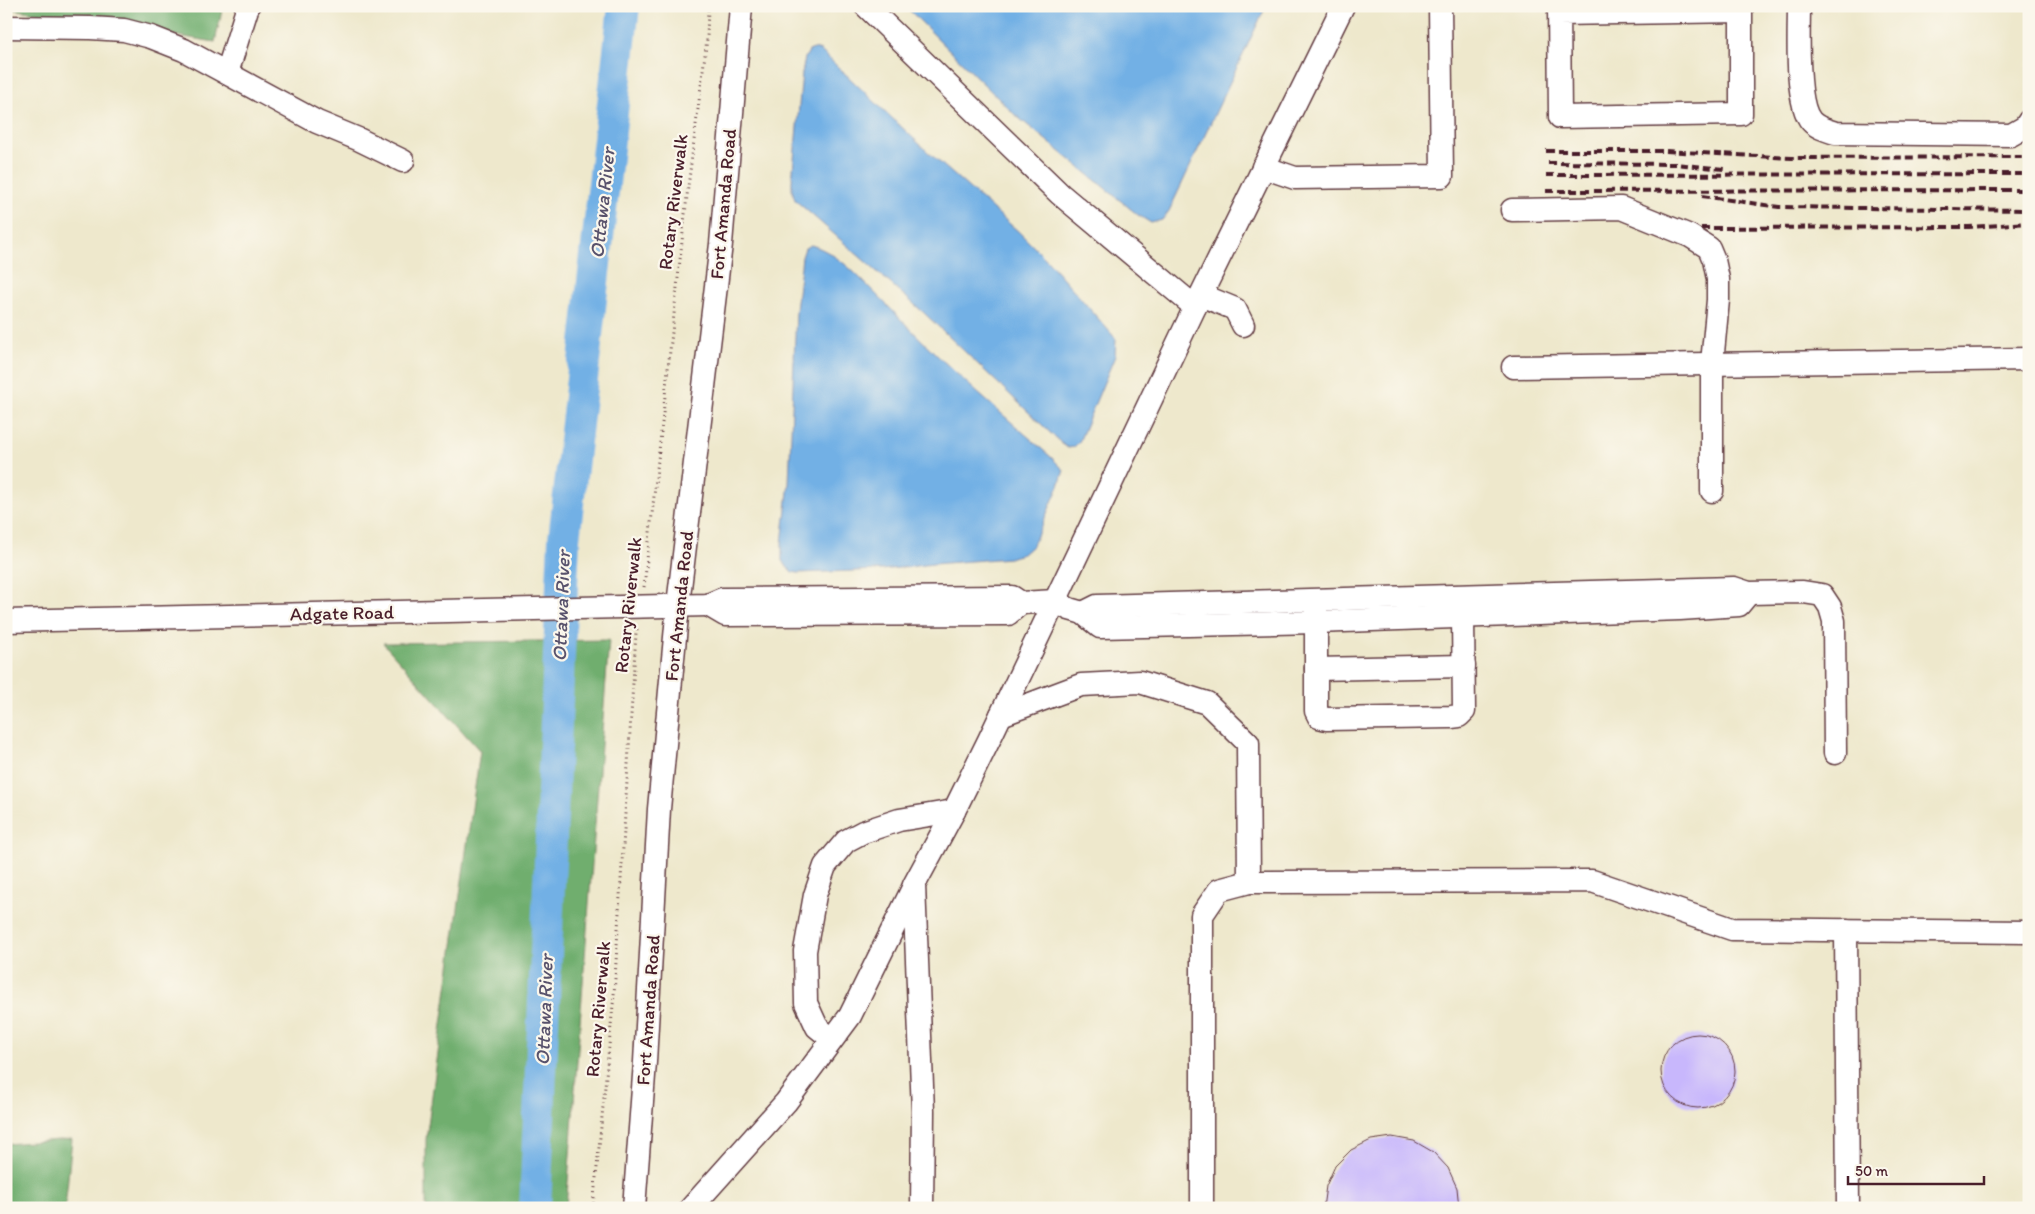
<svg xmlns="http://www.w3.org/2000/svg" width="2035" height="1214" font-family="Itim,sans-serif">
<rect width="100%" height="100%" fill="#fbf7ec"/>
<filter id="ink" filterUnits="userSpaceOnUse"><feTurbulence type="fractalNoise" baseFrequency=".02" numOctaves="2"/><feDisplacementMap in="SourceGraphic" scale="10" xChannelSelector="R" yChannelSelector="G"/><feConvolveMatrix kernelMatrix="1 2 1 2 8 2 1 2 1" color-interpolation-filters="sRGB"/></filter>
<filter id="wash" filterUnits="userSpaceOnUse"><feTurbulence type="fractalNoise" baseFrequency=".0096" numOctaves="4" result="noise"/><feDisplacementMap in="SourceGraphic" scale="20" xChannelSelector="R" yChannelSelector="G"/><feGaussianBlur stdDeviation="1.12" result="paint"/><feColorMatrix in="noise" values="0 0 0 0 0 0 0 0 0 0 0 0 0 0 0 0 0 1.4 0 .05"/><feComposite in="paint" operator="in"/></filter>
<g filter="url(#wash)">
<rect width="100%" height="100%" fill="#eee8cc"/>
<!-- forest -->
<g fill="#70ae6e" stroke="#5d664c">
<path d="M6,6H223L215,42L6,8Z"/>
<path d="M609,640L566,1208H426V1139L480,751L383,643Z"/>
<path d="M72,1139L65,1208H6V1144Z"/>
</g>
<!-- water -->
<g fill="#72b0e5" stroke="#5e6888">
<path d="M905,6H1266L1169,211L1162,220L1151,223L1138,215L1014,114Z"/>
<path d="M814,49L821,51L928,152L1019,232L1049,262L1116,339L1115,356L1079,442L1074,447L1068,448L1061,443L923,312L795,200L792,190V181L802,73L805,58L809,51Z"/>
<path d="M811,245C840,253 864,283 885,303C908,327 931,350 955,372C987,402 1020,429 1052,458L1064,470L1059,486L1033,545L1023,554L1009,558L933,564L882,570L798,573L792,572L782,561V543L789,483L796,311L802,257L805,248Z"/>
</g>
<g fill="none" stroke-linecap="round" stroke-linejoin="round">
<!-- river -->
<path stroke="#72b0e5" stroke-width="32" d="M535,1208L564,539L624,6"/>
</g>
<g id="blocks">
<!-- building -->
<g fill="#c8b7fc">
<circle cx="1698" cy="1071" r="37"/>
<path d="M1392,1137L1414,1141L1433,1152L1448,1168L1457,1188L1459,1208H1323L1326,1186L1335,1166L1351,1150L1371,1140Z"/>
</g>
</g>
</g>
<g filter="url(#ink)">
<use href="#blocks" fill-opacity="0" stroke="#633d43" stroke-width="1"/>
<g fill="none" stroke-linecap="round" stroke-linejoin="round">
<defs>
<g id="minor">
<path d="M866,6L1060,194L1195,307"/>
<path d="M1559,6L1560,117L1741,114V11L1559,14"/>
<path d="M1799,6C1799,32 1795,103 1811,121C1817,128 1827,130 1835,133L2011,135L2025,127L2029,121"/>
<path d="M6,27L90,28L124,30L151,37L184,50L317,122L358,139L403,161"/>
<path d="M227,73L248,6"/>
<path d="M1263,167L1295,178L1442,176L1440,6"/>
<path d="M1512,210L1621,208L1690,236L1709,248L1714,260L1718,279V300L1712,363V491"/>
<path d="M1201,295L1235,309L1243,325"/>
<path d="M1513,367L2029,359"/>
<path d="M708,605L725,615L1008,614L1021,603"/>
<path d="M1316,608V711L1319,717L1327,719L1451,717L1459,716L1464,711L1463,617L1462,602"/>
<path d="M1083,613L1097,606L1734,588L1749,593L1803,592L1822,595L1830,607L1834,621L1835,753"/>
<path d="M6,621L708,605L722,599L1012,597L1021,603L1055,601L1069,609L1083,613L1100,627L1316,622L1680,609L1739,605L1749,593"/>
<path d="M1316,669L1464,666"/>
<path d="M1001,715L1081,685L1140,682L1207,703L1248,743L1249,882L1592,881L1732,929L2029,932"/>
<path d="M1846,930L1848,1208"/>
<path d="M832,1039L817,1027L806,1003L805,951L815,895L825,866L846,841L863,832L899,820L954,811"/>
<path d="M634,1208L645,1062L659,809L671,680L678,605L721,244L741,6"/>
<path d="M691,1208L786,1102L850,1016L913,888"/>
<path d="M922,1208L923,1111L914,885L954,811L989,740L1195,307L1343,6"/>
<path d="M1202,1208V915L1219,890L1249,882"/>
</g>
</defs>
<!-- minor casing -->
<use href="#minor" stroke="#633d43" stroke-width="25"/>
<!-- path -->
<g stroke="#633d43" stroke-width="3" stroke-dasharray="1 4" stroke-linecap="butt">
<path d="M644,587L688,187L707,39L708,6"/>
<path d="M593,1208L614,995L636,633L638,625"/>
</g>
<!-- minor -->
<use href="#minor" stroke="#fff" stroke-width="22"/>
<!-- rail -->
<g stroke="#4a1f2b" stroke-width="4" stroke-dasharray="8 4" stroke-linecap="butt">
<path d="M1546,151H1665L1792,158L2029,157"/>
<path d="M1548,163L1676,164L1724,169"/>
<path d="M1546,175L2029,174"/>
<path d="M1546,191L2029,190"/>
<path d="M1702,196L1779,207L2029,210"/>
<path d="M1701,228L1969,227L2029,223"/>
</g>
</g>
</g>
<g text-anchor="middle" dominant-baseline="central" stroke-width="4.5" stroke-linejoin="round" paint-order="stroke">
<!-- street labels -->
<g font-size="19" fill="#4a1f2b" stroke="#fbf7ec">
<text transform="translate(673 202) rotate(-83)">Rotary Riverwalk</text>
<text transform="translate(723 204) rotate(-85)">Fort Amanda Road</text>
<text transform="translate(628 605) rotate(-84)">Rotary Riverwalk</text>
<text transform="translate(679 606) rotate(-84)">Fort Amanda Road</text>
<text transform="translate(342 613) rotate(-1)">Adgate Road</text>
<text transform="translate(598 1009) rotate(-85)">Rotary Riverwalk</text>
<text transform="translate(648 1010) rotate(-86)">Fort Amanda Road</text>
</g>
<!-- water labels -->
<g font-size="20" font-style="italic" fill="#58526c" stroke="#fbf7ec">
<text transform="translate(602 203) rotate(-84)">Ottawa River</text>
<text transform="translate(561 606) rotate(-88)">Ottawa River</text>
<text transform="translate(544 1010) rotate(-88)">Ottawa River</text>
</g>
</g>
<!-- margin -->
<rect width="2035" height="1214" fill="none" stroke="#fbf7ec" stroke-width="25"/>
<!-- scale -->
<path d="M1848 1176v8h136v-8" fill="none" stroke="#4a1f2b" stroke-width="2.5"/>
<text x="1855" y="1176" font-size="15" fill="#4a1f2b" stroke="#fbf7ec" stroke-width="4" paint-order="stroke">50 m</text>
</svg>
